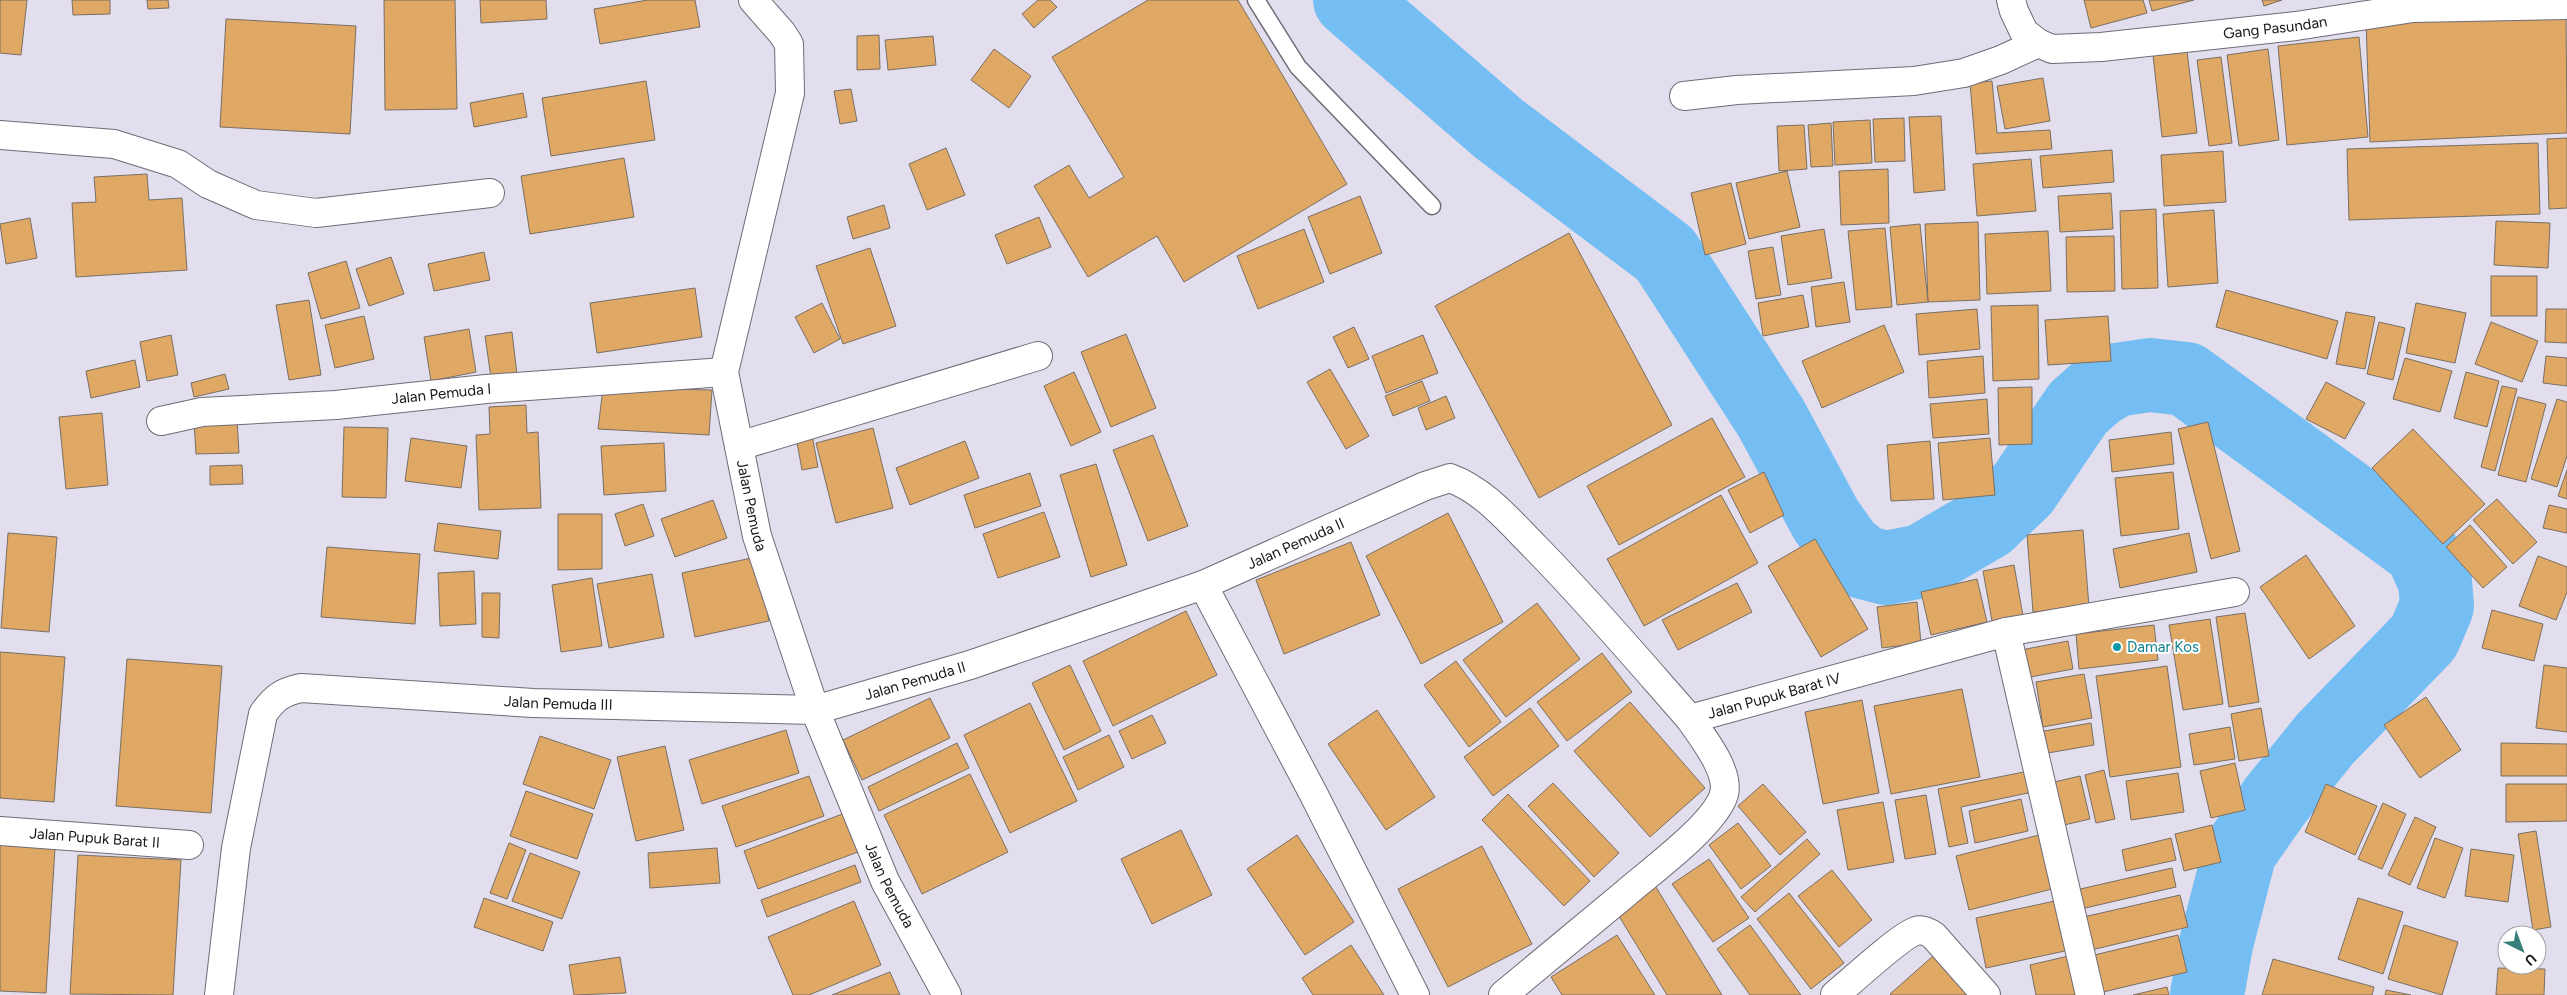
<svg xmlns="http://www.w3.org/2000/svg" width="2567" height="995" font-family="Figtree,sans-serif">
<rect width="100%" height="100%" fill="#e3deed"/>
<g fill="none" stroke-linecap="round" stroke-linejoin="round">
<!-- river -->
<path stroke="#74bef3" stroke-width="74" d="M1350,0L1499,129L1665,254L1771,418L1826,520L1846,548L1863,562L1886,568L1922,561L1987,523L2023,489L2078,408L2096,392L2116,380L2150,375L2186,379L2421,550L2435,581L2437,606L2424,637L2325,739L2275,801L2240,851L2216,944L2207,995"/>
</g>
<!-- building -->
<g fill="#dfa865" stroke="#796f65">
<path d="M0,0H27L21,55L0,53Z"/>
<path d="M72,0H110V14L73,15Z"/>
<path d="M147,0H168L169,8L148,9Z"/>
<path d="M384,0H455L457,109L385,110Z"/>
<path d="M480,0H546L547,19L481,23Z"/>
<path d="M648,0H695L700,27L600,44L594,9Z"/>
<path d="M1038,0H1050L1057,7L1034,28L1022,14Z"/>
<path d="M1148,0H1238L1347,184L1184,282L1157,236L1088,277L1034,186L1069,165L1089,198L1124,177L1052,57Z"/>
<path d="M2084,0H2143L2147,13L2091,28Z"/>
<path d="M2149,0H2194L2152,11Z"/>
<path d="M2262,0H2282L2264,6Z"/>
<path d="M2566,12L2567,133L2370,142L2366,20Z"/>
<path d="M226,19L356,26L350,134L220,127Z"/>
<path d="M879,35L880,69L857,70V36Z"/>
<path d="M933,36L936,65L888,70L885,40Z"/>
<path d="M2359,37L2368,137L2287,145L2278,46Z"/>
<path d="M994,49L1031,76L1009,108L971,80Z"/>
<path d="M2268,49L2279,140L2239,146L2227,55Z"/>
<path d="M2187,51L2197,133L2162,137L2153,55Z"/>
<path d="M2221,57L2232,143L2209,146L2197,60Z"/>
<path d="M2043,78L2050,121L2005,129L1997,86Z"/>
<path d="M646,81L655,140L551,156L542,98Z"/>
<path d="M1992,81L1997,133L2050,130L2052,149L1976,154L1970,83Z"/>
<path d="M851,89L857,121L840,124L834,91Z"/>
<path d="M523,93L527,117L474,127L470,103Z"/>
<path d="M1941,116L1945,190L1914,193L1909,117Z"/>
<path d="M1904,118L1905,161L1875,162L1873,119Z"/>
<path d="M1870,120L1872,163L1835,165L1833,122Z"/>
<path d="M1831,123L1833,166L1811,167L1808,125Z"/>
<path d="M1804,125L1807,169L1779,171L1777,126Z"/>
<path d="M2567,138V208L2549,209L2547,139Z"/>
<path d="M2538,143L2540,214L2349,220L2347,149Z"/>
<path d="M946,148L965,195L927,210L909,164Z"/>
<path d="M2112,150L2114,182L2043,188L2040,156Z"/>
<path d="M2223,151L2226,202L2164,206L2161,155Z"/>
<path d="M624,158L634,217L530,234L521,176Z"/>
<path d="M2031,159L2036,211L1977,216L1973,164Z"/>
<path d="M1888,169L1889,223L1841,225L1839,171Z"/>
<path d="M1787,171L1800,227L1749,239L1736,183Z"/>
<path d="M147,174L149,200L182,198L187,270L76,277L72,203L96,202L94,177Z"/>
<path d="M1731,183L1746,244L1705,255L1691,193Z"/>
<path d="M2111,193L2113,229L2060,232L2058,196Z"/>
<path d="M1360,196L1382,253L1330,274L1308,217Z"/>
<path d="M884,205L890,228L853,239L847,217Z"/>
<path d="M2156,209L2158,288L2122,289L2120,211Z"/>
<path d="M2214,210L2218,283L2168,287L2163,214Z"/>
<path d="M1039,217L1051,247L1007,264L995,235Z"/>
<path d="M30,218L37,258L6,264L0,224Z"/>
<path d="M2496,221L2550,223L2548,268L2494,265Z"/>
<path d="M1978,222L1980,300L1928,302L1925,224Z"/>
<path d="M1920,224L1928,302L1897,305L1890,227Z"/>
<path d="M1885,228L1892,307L1856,310L1848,231Z"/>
<path d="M1304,229L1324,282L1258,309L1237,256Z"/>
<path d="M1824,229L1832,278L1788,285L1781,236Z"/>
<path d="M2048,231L2051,291L1987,294L1985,234Z"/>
<path d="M1569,233L1672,425L1539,498L1435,306Z"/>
<path d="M2114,236L2115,291L2067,292L2066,237Z"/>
<path d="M1773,247L1781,295L1756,299L1748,251Z"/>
<path d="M870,248L896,326L843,344L816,266Z"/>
<path d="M484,252L490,280L434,291L428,264Z"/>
<path d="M391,257L404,294L369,306L356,269Z"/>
<path d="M346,261L360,308L321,319L308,273Z"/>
<rect x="2491" y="276" width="46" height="40"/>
<path d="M1844,282L1850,322L1816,327L1811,287Z"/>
<path d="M695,288L702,337L597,353L590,303Z"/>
<path d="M2226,290L2338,321L2327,359L2216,327Z"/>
<path d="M1803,295L1809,327L1763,336L1758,303Z"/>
<path d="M309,300L321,375L289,380L276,305Z"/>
<path d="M822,303L840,339L814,353L795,317Z"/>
<path d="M2416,303L2466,313L2455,363L2406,353Z"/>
<path d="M2038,305L2039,379L1993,381L1991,306Z"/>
<path d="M1977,309L1980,349L1919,355L1916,314Z"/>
<path d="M2546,309H2567V343L2545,342Z"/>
<path d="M2346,312L2375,317L2365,369L2336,364Z"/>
<path d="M364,316L374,359L335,368L325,325Z"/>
<path d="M2108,316L2111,361L2048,365L2045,320Z"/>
<path d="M2379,322L2405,328L2393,380L2367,374Z"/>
<path d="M2491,322L2538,341L2522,382L2475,364Z"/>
<path d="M1884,325L1904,372L1822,408L1802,361Z"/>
<path d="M1354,327L1369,359L1348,368L1333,337Z"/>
<path d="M469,329L476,372L431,381L424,337Z"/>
<path d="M512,332L517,375L491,378L485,336Z"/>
<path d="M1126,334L1156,408L1111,427L1081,352Z"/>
<path d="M171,335L178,375L147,381L140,342Z"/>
<path d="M1423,335L1438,373L1386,393L1372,356Z"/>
<path d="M1983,356L1985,393L1929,398L1927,361Z"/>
<path d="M2546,356L2567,358V386L2543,383Z"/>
<path d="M2405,358L2452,371L2440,412L2393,399Z"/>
<path d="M135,360L140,387L91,398L86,371Z"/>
<path d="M1330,369L1369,436L1346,449L1307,382Z"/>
<path d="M1074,372L1101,432L1071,446L1044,386Z"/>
<path d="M2466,372L2499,381L2487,427L2454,418Z"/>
<path d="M225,374L229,389L194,397L191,383Z"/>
<path d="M1422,381L1430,401L1393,416L1385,396Z"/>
<path d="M2326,382L2365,403L2345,439L2306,419Z"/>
<path d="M2502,386L2517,389L2495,471L2481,467Z"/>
<path d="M2032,387V444L1999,445L1998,388Z"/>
<path d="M603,388L712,390L709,435L598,429Z"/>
<path d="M1446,396L1455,418L1426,430L1418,408Z"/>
<path d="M2518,397L2546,404L2526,482L2498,475Z"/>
<path d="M1987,399L1989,434L1933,438L1930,404Z"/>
<path d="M2557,399L2567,402V456L2557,487L2531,479Z"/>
<path d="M526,405L527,433L538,432L541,508L479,510L476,435L490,434L489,407Z"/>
<path d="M102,413L108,485L66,489L59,417Z"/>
<path d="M1712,418L1745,477L1619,545L1587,486Z"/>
<path d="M237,419L239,453L196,454L194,421Z"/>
<path d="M2208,422L2240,551L2211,559L2178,429Z"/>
<path d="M344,427L388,428L386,498L342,497Z"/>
<path d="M873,428L893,508L836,523L816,443Z"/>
<path d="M2413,429L2485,504L2443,544L2372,468Z"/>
<path d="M2171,432L2174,464L2112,472L2109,440Z"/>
<path d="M812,435L818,467L802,470L796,437Z"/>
<path d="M1153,435L1188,526L1148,541L1113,450Z"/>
<path d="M411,438L467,446L461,488L405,481Z"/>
<path d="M1990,438L1995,495L1943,500L1938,443Z"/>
<path d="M965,441L979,478L910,505L896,468Z"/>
<path d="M1930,441L1934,499L1891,501L1887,445Z"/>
<path d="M664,443L666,491L604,495L601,446Z"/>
<path d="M1096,464L1127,565L1091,577L1060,475Z"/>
<path d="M242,465L243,484L210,485V466Z"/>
<path d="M2567,470V499L2558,496Z"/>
<path d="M1764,472L1784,515L1750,533L1728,490Z"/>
<path d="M2173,472L2179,529L2121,536L2115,478Z"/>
<path d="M1030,473L1041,506L975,528L964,495Z"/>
<path d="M1721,495L1758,563L1644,626L1607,559Z"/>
<path d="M2497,499L2537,542L2513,564L2473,520Z"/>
<path d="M713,500L727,538L675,557L661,519Z"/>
<path d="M643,504L654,536L625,546L615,514Z"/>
<path d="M2549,505L2567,509V533L2543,528Z"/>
<path d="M1044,512L1060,557L998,578L983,534Z"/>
<path d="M1448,513L1503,622L1421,664L1366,556Z"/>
<path d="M558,514H602V569L558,570Z"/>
<path d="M438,523L501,531L498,559L434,551Z"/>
<path d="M2470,525L2507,567L2483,588L2446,547Z"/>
<path d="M2083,530L2089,607L2033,612L2027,535Z"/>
<path d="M8,533L57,537L49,632L1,628Z"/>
<path d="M2189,533L2197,572L2120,588L2113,549Z"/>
<path d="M1815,539L1868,629L1821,657L1768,566Z"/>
<path d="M1351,542L1380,615L1284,654L1256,580Z"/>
<path d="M327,547L420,554L415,624L321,617Z"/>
<path d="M2306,555L2355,626L2309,659L2260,587Z"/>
<path d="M2538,556L2567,567V592L2556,620L2519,606Z"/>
<path d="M756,557L769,621L695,637L682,573Z"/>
<path d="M2014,565L2023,616L1992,621L1983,571Z"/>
<path d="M474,571L476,624L440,626L438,573Z"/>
<path d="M652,574L664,637L609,648L597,584Z"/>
<path d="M592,578L602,646L561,652L552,585Z"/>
<path d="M1977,579L1987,622L1931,635L1921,592Z"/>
<path d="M1737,583L1752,612L1678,650L1662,620Z"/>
<path d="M482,593H500L499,638L482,637Z"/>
<path d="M1917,602L1921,643L1882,648L1877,607Z"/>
<path d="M1537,603L1580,659L1506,717L1463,660Z"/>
<path d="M2492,610L2543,624L2534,661L2482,648Z"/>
<path d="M1186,611L1217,675L1113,726L1083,661Z"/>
<path d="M2245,613L2259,702L2229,707L2216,617Z"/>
<path d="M2210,619L2223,704L2183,710L2169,625Z"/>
<path d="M2154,625L2158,660L2079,669L2076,634Z"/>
<path d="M2068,641L2073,669L2025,678L2021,650Z"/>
<path d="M0,652L65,657L54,802L0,798Z"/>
<path d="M1602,653L1632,692L1567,741L1537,702Z"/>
<path d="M127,659L222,666L211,813L116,806Z"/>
<path d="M1456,661L1501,722L1469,747L1424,685Z"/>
<path d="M1070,665L1101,731L1064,750L1032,683Z"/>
<path d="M2544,665L2567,668V732L2536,728Z"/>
<path d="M2167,666L2181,767L2110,777L2096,676Z"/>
<path d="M2084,674L2092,718L2043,727L2036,682Z"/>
<path d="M1962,689L1980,777L1891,794L1874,706Z"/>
<path d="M2426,697L2461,750L2420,778L2384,725Z"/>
<path d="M930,698L950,738L862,780L843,740Z"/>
<path d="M1862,700L1879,793L1823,804L1805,712Z"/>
<path d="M1630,702L1705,788L1650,837L1574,751Z"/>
<path d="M1030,703L1077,801L1010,833L964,735Z"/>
<path d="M1530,708L1559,746L1493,796L1464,757Z"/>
<path d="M2261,708L2269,756L2239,761L2231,714Z"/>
<path d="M1377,710L1435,797L1386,830L1328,744Z"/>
<path d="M1152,715L1166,743L1132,759L1119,731Z"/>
<path d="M2091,723L2094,745L2048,753L2044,731Z"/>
<path d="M2230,727L2235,759L2194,765L2189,734Z"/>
<path d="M786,730L799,773L702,804L689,760Z"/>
<path d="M1109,735L1124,767L1078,790L1063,757Z"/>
<path d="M540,736L611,760L594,809L523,784Z"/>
<path d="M957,743L969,768L879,811L868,787Z"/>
<path d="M2501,743L2567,744V776H2501Z"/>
<path d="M665,746L684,830L636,841L617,757Z"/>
<path d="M2235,763L2245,810L2211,818L2200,771Z"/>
<path d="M2104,770L2115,819L2096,823L2085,775Z"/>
<path d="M2029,771L2033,792L1961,807L1968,843L1949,847L1938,789Z"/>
<path d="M2178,773L2184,812L2131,820L2126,781Z"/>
<path d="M970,774L1008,852L922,894L884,815Z"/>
<path d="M809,776L824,816L736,847L722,806Z"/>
<path d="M2080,776L2090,819L2064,825L2054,782Z"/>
<path d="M1553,783L1619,853L1594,877L1528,806Z"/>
<path d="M1763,784L1806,832L1780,855L1738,806Z"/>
<path d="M2326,784L2377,806L2355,855L2305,832Z"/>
<path d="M2506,784H2567V821L2506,822Z"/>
<path d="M526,791L593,814L577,859L510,836Z"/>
<path d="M1508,794L1590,881L1564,906L1482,820Z"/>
<path d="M1926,795L1936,854L1905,859L1895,800Z"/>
<path d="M2021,799L2028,831L1975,843L1969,811Z"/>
<path d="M1883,802L1894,862L1848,870L1837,810Z"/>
<path d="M2383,803L2406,814L2382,869L2358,859Z"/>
<path d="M845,813L858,852L758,889L744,851Z"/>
<path d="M2415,817L2436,827L2410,885L2388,875Z"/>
<path d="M1738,823L1771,866L1741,889L1709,845Z"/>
<path d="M2212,825L2221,862L2184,871L2175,834Z"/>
<path d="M1181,830L1212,895L1152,924L1121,859Z"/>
<path d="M2536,831L2551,927L2533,930L2518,834Z"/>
<path d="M2047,833L2060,887L1969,910L1956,856Z"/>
<path d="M1297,835L1354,922L1305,955L1247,869Z"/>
<path d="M2171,838L2176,860L2126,871L2122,850Z"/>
<path d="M2435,838L2463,848L2445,898L2417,888Z"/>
<path d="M1807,839L1820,854L1755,912L1741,897Z"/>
<path d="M509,843L526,850L507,899L490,893Z"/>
<path d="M0,845L55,848L46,993L0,991Z"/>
<path d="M1482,846L1532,944L1448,987L1398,889Z"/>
<path d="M717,848L720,883L650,888L648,853Z"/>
<path d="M2471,849L2514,855L2508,902L2465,896Z"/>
<path d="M530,853L580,872L562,919L512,901Z"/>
<path d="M78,855L181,860L173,995L70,994Z"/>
<path d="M1709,859L1749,918L1713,942L1672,884Z"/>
<path d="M855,865L861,882L767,917L761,900Z"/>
<path d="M2172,868L2176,887L2081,909L2076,890Z"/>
<path d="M1832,870L1872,920L1839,947L1798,896Z"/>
<path d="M1654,884L1722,995H1667L1614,908Z"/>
<path d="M1789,893L1844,963L1811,989L1757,919Z"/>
<path d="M2180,895L2188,927L2087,951L2079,918Z"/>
<path d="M484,898L553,922L543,951L474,927Z"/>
<path d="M2358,898L2403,912L2383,974L2338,959Z"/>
<path d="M2064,899L2074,949L1986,968L1976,918Z"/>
<path d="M854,901L881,965L809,995H793L768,937Z"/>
<path d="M1750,925L1801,995H1750L1717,949Z"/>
<path d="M2404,925L2458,942L2442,995L2388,979Z"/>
<path d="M1617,935L1655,995H1562L1551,977Z"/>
<path d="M2178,935L2187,972L2099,993L2090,956Z"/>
<path d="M1351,945L1384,995H1313L1302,978Z"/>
<path d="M2077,954L2086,995H2036L2030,965Z"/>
<path d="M1933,956L1967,995H1891L1890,994Z"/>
<path d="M620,957L626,993L574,995L569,965Z"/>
<path d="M2273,959L2374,987L2372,995H2262Z"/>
<path d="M2498,968L2545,969L2544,995H2496Z"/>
<path d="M890,972L900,995H832Z"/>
<path d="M2167,987L2169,995H2133Z"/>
<path d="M2386,990L2411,995H2385Z"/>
</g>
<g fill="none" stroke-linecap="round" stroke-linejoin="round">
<defs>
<path id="service" d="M1256,0L1298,67L1432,206"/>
<g id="minor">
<path id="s1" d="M753,0L782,33L789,44L790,93L724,372L757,536L815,710L885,881L947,995"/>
<path id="s2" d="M2011,0L2014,11L2024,32L2038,43L2052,49L2101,47L2296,26L2413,8L2567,5"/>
<path d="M1684,96L1737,90L1914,81L1964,73L2001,60L2038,43"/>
<path d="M0,135L114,144L178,164L208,184L256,205L316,213L490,193"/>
<path id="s3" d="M161,421L202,412L336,405L486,389L724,372"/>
<path d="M739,446L1038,356"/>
<path d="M1203,585L1313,793L1415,995"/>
<path d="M2006,632L2090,995"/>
<path id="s4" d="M0,831L189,845"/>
<path id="s5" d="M219,995L236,848L263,714C274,698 282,692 301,688L533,703L815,710L970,665L1203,585L1425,486L1450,478C1485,491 1509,521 1535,547C1589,602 1639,661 1690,719"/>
<path id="s6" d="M1503,995C1544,961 1585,927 1626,893C1650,872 1716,824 1724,794C1730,771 1702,737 1690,719L2006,632L2235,592"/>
<path d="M1835,995C1849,983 1903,934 1916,931C1922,929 1929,932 1934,936L1986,995"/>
</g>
</defs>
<!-- service casing -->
<use href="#service" stroke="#706b78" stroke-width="19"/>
<!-- minor casing -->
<use href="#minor" stroke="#706b78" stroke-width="30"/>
<!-- service -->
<use href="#service" stroke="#fff" stroke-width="16"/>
<!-- minor -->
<use href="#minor" stroke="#fff" stroke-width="28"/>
</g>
<!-- markers -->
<circle fill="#0f9aa8" stroke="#fff" stroke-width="2" cx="2117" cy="647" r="5"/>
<g text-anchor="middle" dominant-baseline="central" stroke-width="4" stroke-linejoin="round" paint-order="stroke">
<!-- street labels -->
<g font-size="15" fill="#17161b" stroke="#fff">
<text stroke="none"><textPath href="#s2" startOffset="292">Gang Pasundan</textPath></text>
<text stroke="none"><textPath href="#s3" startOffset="282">Jalan Pemuda I</textPath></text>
<text stroke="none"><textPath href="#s1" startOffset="529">Jalan Pemuda</textPath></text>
<text stroke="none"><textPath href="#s5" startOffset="1356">Jalan Pemuda II</textPath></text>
<text stroke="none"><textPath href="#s5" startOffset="951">Jalan Pemuda II</textPath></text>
<text stroke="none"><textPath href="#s6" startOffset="472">Jalan Pupuk Barat IV</textPath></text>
<text stroke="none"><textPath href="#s5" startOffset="590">Jalan Pemuda III</textPath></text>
<text stroke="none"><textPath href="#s4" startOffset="95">Jalan Pupuk Barat II</textPath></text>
<text stroke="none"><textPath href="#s1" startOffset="934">Jalan Pemuda</textPath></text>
</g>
<!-- culture labels -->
<g font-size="15" fill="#0d838f" stroke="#fff" text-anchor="start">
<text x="2127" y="647">Damar Kos</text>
</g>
</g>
<!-- north arrow -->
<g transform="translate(2522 950) rotate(138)"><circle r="24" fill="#ffffff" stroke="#a2a2a4"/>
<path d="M0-4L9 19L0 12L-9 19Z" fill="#377f7b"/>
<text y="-8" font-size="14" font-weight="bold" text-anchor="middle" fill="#17161b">U</text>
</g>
</svg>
